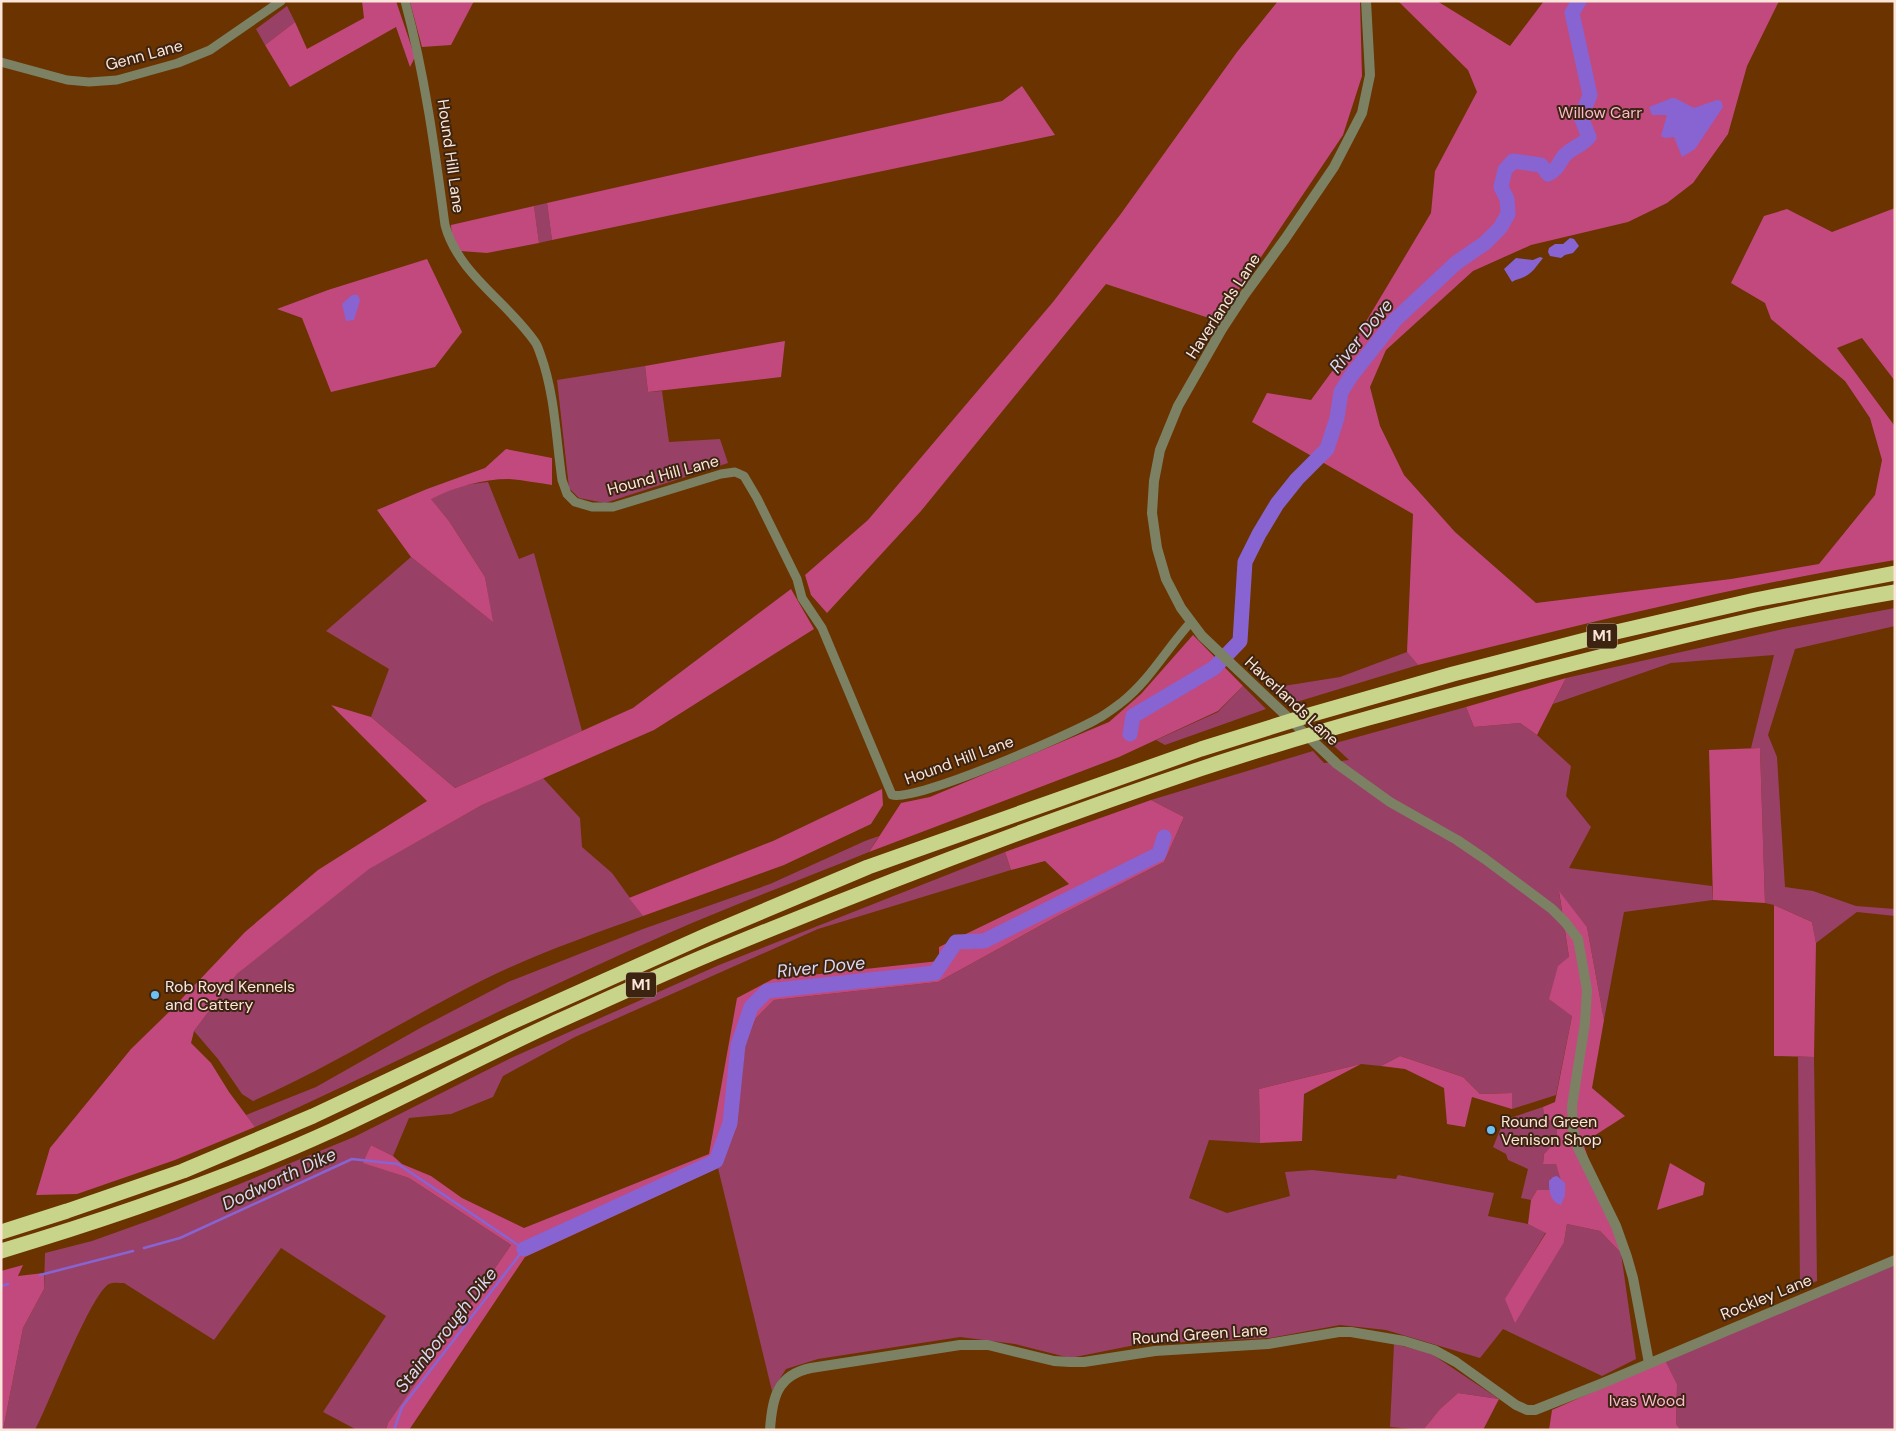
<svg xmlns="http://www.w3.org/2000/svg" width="1896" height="1431" font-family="'DM Sans',sans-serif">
<rect width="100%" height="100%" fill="#6a3300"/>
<!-- green -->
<g fill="#994066">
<path d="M287,6L295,22L265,45L256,29Z"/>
<path d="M547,203L552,240L539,243L534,206Z"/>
<path d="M645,366L648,392L662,391L669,442L720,439L728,463L605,503L579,498L569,488L557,380Z"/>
<path d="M488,482L519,559L534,553L582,731L455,788L371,717L389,669L326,631L411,557L492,621L485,577L449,521L430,498L464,485Z"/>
<path d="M1895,608V626L1795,649L1768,735L1777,757L1785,887L1813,891L1856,906L1895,909V916L1857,912L1816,943L1812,922L1774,905L1765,903L1760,748H1751L1774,655L1671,663L1553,704L1566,678L1783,629Z"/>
<path d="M1407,652L1418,665L1290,704L1271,688L1340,677Z"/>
<path d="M1243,686L1266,709L1165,745L1156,740L1218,712Z"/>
<path d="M1466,707L1474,727L1520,723L1537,735L1571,766L1566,796L1591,827L1569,868L1712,886L1713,900L1624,912L1604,1020L1587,927L1559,892L1569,957L1572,1016L1556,1095L1512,1109V1093L1480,1094L1463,1077L1400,1056L1381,1066L1361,1064L1259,1089L1260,1143L1209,1140L1189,1198L1227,1213L1290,1196L1285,1172L1312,1170L1396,1179L1398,1175L1494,1193L1488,1216L1528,1224L1546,1232L1506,1299L1564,1242L1567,1224L1600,1231L1621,1253L1636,1359L1602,1376L1503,1329L1480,1358L1386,1330L1340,1325L1270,1338L1140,1344L1070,1358L1015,1344L960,1337L818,1359L786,1369L772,1391L718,1168L737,1127L745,1043L756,1018L774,1000L938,982L1056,917L1164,862L1184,817L1151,800L1313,751L1324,763L1349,760L1332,744Z"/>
<path d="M543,778L580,818L582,847L612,873L643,916C588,936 533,955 481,981C404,1020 332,1066 253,1101L242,1094L218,1059L194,1031L237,974L368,869L482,805Z"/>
<path d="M879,836L869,852C803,879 735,904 669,933C529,994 394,1065 255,1127L246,1115L316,1087L422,1027L508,982L643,929L770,884L865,841Z"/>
<path d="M1005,852L1011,870L818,929L575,1037L503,1076L493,1097L451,1114L409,1118L393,1156L371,1145L364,1163L409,1178L511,1245L388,1423L386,1430H357L323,1412L386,1316L281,1248L214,1340L124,1283C119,1283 113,1282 109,1284C90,1295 49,1404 35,1430H3L23,1328L44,1289L45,1253L92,1241L159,1217L354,1137L511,1058L719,965Z"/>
<path d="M1798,1057H1814L1817,1281L1800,1288Z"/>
<path d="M1543,1107L1544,1117L1557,1125V1140L1544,1154L1543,1163L1556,1164L1562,1179L1550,1192L1537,1190L1531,1200L1521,1198L1528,1169L1508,1160L1506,1154L1493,1147L1504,1120Z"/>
<path d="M1895,1265V1430H1681L1676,1424L1677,1384L1665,1360Z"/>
<path d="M1394,1344L1430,1353L1499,1399L1458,1393L1440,1409L1423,1430L1390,1427Z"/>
</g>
<!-- forest -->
<g fill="#c2497e">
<path d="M362,1H396L415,57L410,67L396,27L290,87L265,45L295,22L307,49L364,18Z"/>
<path d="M412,1H474L451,45L422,47L410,2Z"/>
<path d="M1278,1H1360L1362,76L1343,135L1218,321L1106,284L921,511L827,613L811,595L805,575L868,520L1053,302L1120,215L1237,52Z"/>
<path d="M1398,1H1437L1510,46L1544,1H1779L1747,66L1728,134L1693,183L1667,203L1628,222L1531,245L1473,271L1386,350L1370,387L1380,426L1404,475L1455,532L1536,603L1731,579L1819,564L1875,495L1882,460L1870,418L1845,381L1771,319L1765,303L1731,283L1764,216L1787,209L1832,232L1895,208V381L1862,338L1837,348L1894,425L1895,560C1734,586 1576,626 1418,665L1407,652L1413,514L1252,422L1267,393L1311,400L1355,340L1431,213L1435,171L1477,92L1468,70Z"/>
<path d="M1022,86L1055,135L552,240L547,203L1002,101Z"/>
<path d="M534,206L539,243L487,253L460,251L452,238L451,225Z"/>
<path d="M427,259L462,332L435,367L331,392L302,318L277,309L328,290Z"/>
<path d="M785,341L781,377L648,392L645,366Z"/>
<path d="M506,449L552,458V485C538,483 523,480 509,479C482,479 455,487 431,499L449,521L485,577L493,622L411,557L377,510L427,489L485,468Z"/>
<path d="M791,589L814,629L654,730L482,805L369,869L237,974L194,1031L191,1043L211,1063L229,1092L255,1127L175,1160L77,1194L36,1195L50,1148L131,1049L170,1011L245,932L318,870L427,801L331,705L371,717L455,788L633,708Z"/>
<path d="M1193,635L1243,686L1218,711L1119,757L869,852L901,803L930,797L1109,722L1141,694Z"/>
<path d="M1566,678L1537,735L1520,723L1474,727L1466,707Z"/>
<path d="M1760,748L1765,903L1713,900L1709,750Z"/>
<path d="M882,789L883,805L871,824L784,865L643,916L629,898L773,841Z"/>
<path d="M1151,800L1184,817L1164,862L1056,917L938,982L774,1000L756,1018L745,1043L737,1127L718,1168L525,1257L409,1430H386L388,1423L511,1245L409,1178L363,1163L371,1145L393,1156L402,1164L431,1176L462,1198L524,1228L709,1154L737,998L773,979L939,961V947L1069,884L1045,861L1011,870L1005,852Z"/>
<path d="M1559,891L1587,927L1604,1020L1592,1088L1625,1116L1583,1143L1621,1253L1600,1231L1567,1224L1564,1242L1515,1323L1505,1299L1546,1233L1528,1224L1531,1200L1537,1190H1564L1556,1164H1543L1544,1154L1557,1140V1125L1544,1117L1543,1107L1555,1102L1572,1016L1549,999L1558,966L1569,957Z"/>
<path d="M1774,905L1812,922L1816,943L1814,1057L1774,1056Z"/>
<path d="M1400,1056L1463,1077L1480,1094L1512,1093V1109L1472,1097L1465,1127L1447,1124L1444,1088L1405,1069L1381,1066Z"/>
<path d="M1361,1064L1304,1094L1302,1141L1260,1143L1259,1089Z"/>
<path d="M1670,1163L1705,1183L1703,1195L1657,1210Z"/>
<path d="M23,1265L18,1276L44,1273V1289L23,1328L3,1430H1V1271Z"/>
<path d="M1665,1360L1677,1384L1676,1424L1681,1430H1549L1552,1410Z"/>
<path d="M1458,1393L1499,1399L1483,1430H1423L1440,1409Z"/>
</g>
<!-- water -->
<g fill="#8764d1">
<path d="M1672,98H1675L1694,108L1717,100L1721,101L1723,107L1695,149L1682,157L1674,137L1665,138L1661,136L1667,115H1652L1649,107Z"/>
<path d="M1570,238L1574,239L1579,246L1573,253L1565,255L1561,258L1550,256L1548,252L1549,248L1555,244H1563Z"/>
<path d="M1540,257L1543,258C1538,264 1532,274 1524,277C1520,279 1516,279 1512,282L1504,269L1516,258L1533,260Z"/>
<path d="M352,295H358L360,300L354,320L346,321L342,304Z"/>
<path d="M1557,1176L1565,1183V1195L1561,1205C1550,1202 1549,1191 1549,1181L1553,1177Z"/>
</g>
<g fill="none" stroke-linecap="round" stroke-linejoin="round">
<!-- stream -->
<g stroke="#8764d1" stroke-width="2.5">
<path d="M144,1248L180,1238L352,1159L398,1164L524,1249L402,1407L394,1430"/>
<path d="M40,1275L133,1251"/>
<path d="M1,1286L8,1284"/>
</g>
<!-- river -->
<g stroke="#8764d1" stroke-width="15">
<path d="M1130,734L1133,716L1214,668L1240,641L1245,562L1259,534L1277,504L1297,479L1327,449L1337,418L1341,392L1351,376L1395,320L1456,263L1485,243L1500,228L1508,214L1507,199L1501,187L1505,170L1513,161L1541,165L1548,174C1558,169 1558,164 1564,156C1572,147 1582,146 1589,137L1581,117L1590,95L1572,13L1579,1"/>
<path d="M524,1249L716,1161L730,1123L738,1045L751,1007L767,991L935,973L956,942L984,941L1159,854L1164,837"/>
</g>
<!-- minor -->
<g stroke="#7c8164" stroke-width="9">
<path d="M405,1C425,75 435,150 445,225C458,274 508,302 535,342C538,346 539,351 541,356C555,395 556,439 562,480L567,494L575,502L592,507H613L721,474L735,472L744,476L757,498L797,579L802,598L822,628L892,795C916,802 1069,735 1097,719C1105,715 1114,708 1122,702C1150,680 1167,648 1191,622"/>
<path d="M1,62L67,80L89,82L117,80L178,63L210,50L281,1"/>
</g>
<!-- tertiary -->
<g stroke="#7c8164" stroke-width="10">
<path d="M1366,1L1370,75L1362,113L1334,167L1285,239L1245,294L1222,329L1178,406L1160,450L1154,481L1152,513L1157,548L1166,579L1181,608L1202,636L1337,764L1390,802L1457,840L1485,859L1552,909L1565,922L1578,939L1587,990L1585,1023L1572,1106L1573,1129L1578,1148L1616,1226L1627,1257L1633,1278L1649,1363"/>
<path d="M770,1430C772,1398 777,1375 811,1368L960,1345H988L1054,1361L1070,1362H1084L1155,1351L1268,1344L1339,1332H1351L1404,1341L1434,1350L1456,1362L1516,1405L1527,1410H1535L1603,1383L1895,1260"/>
</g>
<!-- motorway -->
<g stroke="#c8d48a" stroke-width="15">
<path d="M1,1232L67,1211L183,1171L313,1116L510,1023L709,934L868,867L1201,749L1313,714L1453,674L1616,632L1755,600L1895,573"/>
<path d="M1,1251C114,1217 226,1179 333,1130C407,1096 478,1058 552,1024C610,998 668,971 727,947C883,883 1040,823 1200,769C1312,732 1426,702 1540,672C1657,642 1775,612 1895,592"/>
</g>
</g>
<!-- markers -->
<g fill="#6ec2f3" stroke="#3d2411" stroke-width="2">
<circle cx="155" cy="995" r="5"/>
<circle cx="1491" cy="1130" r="5"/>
</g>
<g text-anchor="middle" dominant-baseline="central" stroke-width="4" stroke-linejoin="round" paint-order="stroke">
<!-- shield labels -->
<g fill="#3d2411" stroke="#c2ac9d" stroke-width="1">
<rect x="1587" y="623.5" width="30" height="25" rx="4"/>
<rect x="626" y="972.5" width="30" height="25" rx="4"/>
</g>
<g font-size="15" font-weight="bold" fill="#fbe6d9">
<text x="1602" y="636">M1</text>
<text x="641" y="985">M1</text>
</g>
<!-- street labels -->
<g font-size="16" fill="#fbe6d9" stroke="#3d2411">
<text transform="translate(144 55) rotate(-15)">Genn Lane</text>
<text transform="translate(451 156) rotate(82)">Hound Hill Lane</text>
<text transform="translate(1223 306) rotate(-57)">Haverlands Lane</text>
<text transform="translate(663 475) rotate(-15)">Hound Hill Lane</text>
<text transform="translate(1292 701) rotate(43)">Haverlands Lane</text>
<text transform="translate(959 760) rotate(-20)">Hound Hill Lane</text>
<text transform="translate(1766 1297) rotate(-22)">Rockley Lane</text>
<text transform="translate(1200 1334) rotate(-4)">Round Green Lane</text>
</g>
<!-- park labels -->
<g font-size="16" fill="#fabbd1" stroke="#3d2411">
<text x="1600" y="112">Willow Carr</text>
<text x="1647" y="1400">Ivas Wood</text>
</g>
<!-- poi labels -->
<g font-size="16" fill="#fbe6d9" stroke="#3d2411" text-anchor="start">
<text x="165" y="986">Rob Royd Kennels<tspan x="165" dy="18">and Cattery</tspan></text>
<text x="1501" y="1121">Round Green<tspan x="1501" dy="18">Venison Shop</tspan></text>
</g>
<!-- water labels -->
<g font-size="18" font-style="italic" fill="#ddd7f3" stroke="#3d2411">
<text transform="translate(1361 336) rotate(-51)">River Dove</text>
<text transform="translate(821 967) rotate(-6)">River Dove</text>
<text transform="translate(279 1179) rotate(-25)">Dodworth Dike</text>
<text transform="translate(446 1330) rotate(-52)">Stainborough Dike</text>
</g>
</g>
<!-- border -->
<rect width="1896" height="1431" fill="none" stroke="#fbe6d9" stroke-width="5"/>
</svg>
